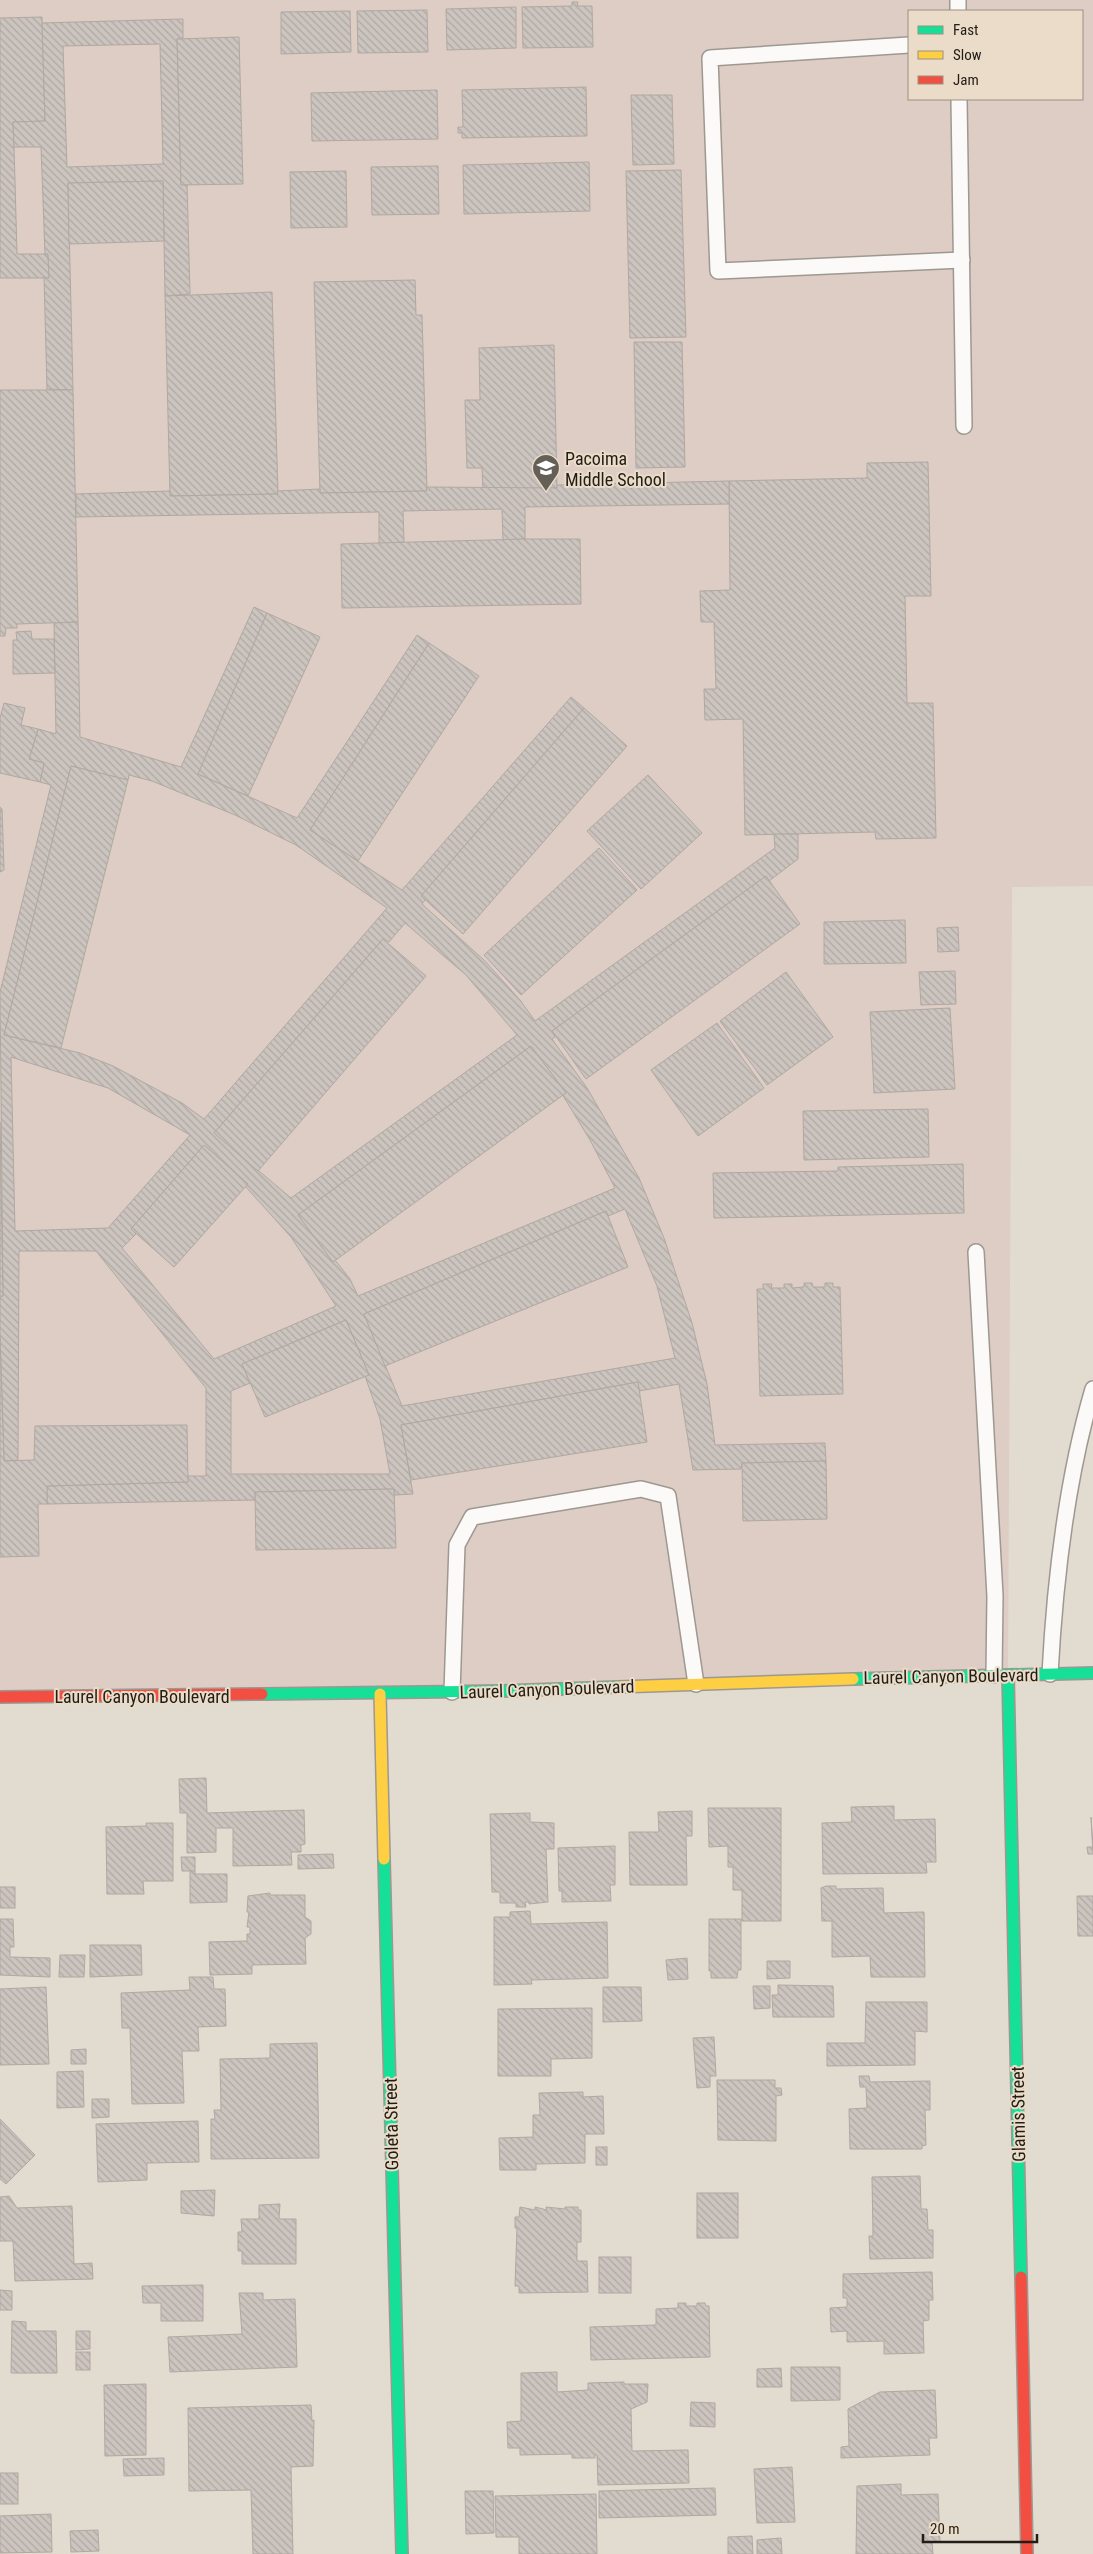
<svg xmlns="http://www.w3.org/2000/svg" width="1093" height="2554" font-family="'Roboto Condensed',sans-serif">
<defs>
<pattern id="building-back-hatch" width="6" height="6" patternUnits="userSpaceOnUse" patternTransform="scale(1.25)"><rect width="6" height="6" fill="#ccc4be"/><path d="M-1 5l2 2M0 0l6 6M5-1l2 2" fill="none" stroke="#afa8a3"/></pattern>
</defs>
<rect width="100%" height="100%" fill="#e2dbd0"/>
<!-- education -->
<path fill="#ddcdc4" fill-rule="evenodd" d="M0,0H1093V886L1012,887L1008,1675L0,1697ZM909,11H1082V99H909Z"/>
<!-- building -->
<g fill="url(#building-back-hatch)" stroke="#b0a8a2" fill-rule="evenodd">
<path d="M572,2H578L577,6H592L593,47L523,48L522,7L572,6Z"/>
<path d="M516,7V48L447,50L446,9Z"/>
<path d="M427,10L428,52L358,53L357,11Z"/>
<path d="M350,11L351,52L281,54V12Z"/>
<path d="M42,17L45,121L13,122L14,147L17,254H48L49,278H0V18Z"/>
<path d="M183,19V38L177,39L181,185L187,184L190,294L165,296L163,181L68,183L73,390L47,389L44,277L49,278L48,254H45L41,147H14L13,122L45,121L42,23ZM160,44L163,164L67,167L63,46Z"/>
<path d="M239,37L243,184L181,185L177,39Z"/>
<path d="M586,87L587,136L462,138V133H458V127H463L462,90Z"/>
<path d="M437,90L438,139L312,141L311,93Z"/>
<path d="M631,95H672L674,164L633,165Z"/>
<path d="M589,162L590,211L464,214L463,165Z"/>
<path d="M438,166L439,214L372,215L371,167Z"/>
<path d="M681,170L686,337L630,338L626,171Z"/>
<path d="M346,171L347,227L291,228L290,172Z"/>
<path d="M163,181L164,241L69,244L68,183Z"/>
<path d="M415,280L416,315H422L427,491L320,493L314,282Z"/>
<path d="M272,292L278,494L170,496L165,296Z"/>
<path d="M634,342H682L685,467L636,468Z"/>
<path d="M554,345L557,488L483,489L482,468H467L465,400H480L479,348Z"/>
<path d="M0,390H73L78,622L17,624V628H6L5,636H0Z"/>
<path d="M928,462L931,596H905L907,703H933L936,838L876,839L875,832L745,835L743,719L705,720L704,689H716L714,622H701L700,591L730,590L729,481L867,478V463Z"/>
<path d="M729,481V504L525,507V539L503,540L502,509L403,511L404,542L379,544V512L76,517V494L170,491V496L278,494L277,491L320,489V493L427,491L426,487L557,488V485Z"/>
<path d="M525,539H580L581,604L342,608L341,544Z"/>
<path d="M254,607L267,613L198,774L297,818L417,635L429,643L310,830L402,890L571,697L584,708L421,896L425,900L422,904L485,961L520,1000L535,1021L775,848L774,834H798V859L769,881L766,876L552,1031L555,1037L552,1039L587,1088L639,1178L664,1238L692,1323L707,1384L715,1445L825,1443L826,1461L742,1463L741,1469L693,1470L679,1384L639,1391L638,1382L401,1425L413,1494L395,1495L394,1489L255,1492V1500L47,1504V1486L188,1482L187,1476H206V1388L96,1251H19L18,1460L4,1461L0,1335V1296H3L0,992L51,785L40,782L44,763L29,759L38,729L56,734L54,623L78,622L80,737L181,767ZM71,766L128,780L129,775L152,781L235,815L296,845L387,908L204,1119L182,1103L113,1066L80,1053L4,1035ZM405,923L466,975L517,1035L291,1198L214,1133L383,939L389,942ZM531,1046L566,1093L562,1094L590,1140L615,1188L358,1296L350,1279L335,1260L333,1262L298,1215ZM11,1057L108,1088L190,1135L108,1228L15,1231ZM204,1145L248,1184L245,1186L291,1237L336,1306L214,1359L122,1248L136,1234L131,1229ZM625,1209L657,1286L675,1358L402,1406L364,1314L606,1211L608,1216ZM346,1320L369,1375L365,1376L380,1419L390,1474H231V1391L250,1383L242,1364Z"/>
<path d="M267,613L320,637L248,796L198,774Z"/>
<path d="M31,631L32,639H54L55,673L13,674V640H17L16,632Z"/>
<path d="M429,643L479,676L358,861L310,830Z"/>
<path d="M4,703L25,708L21,725L38,729L29,759L44,763L40,782L0,773V718Z"/>
<path d="M584,708L627,746L463,934L421,896Z"/>
<path d="M71,766L128,780L61,1048L4,1035Z"/>
<path d="M648,775L702,833L641,889L587,831Z"/>
<path d="M0,807L2,809L4,870L0,872Z"/>
<path d="M599,848L637,890L521,995L484,955Z"/>
<path d="M766,876L800,924L586,1079L552,1031Z"/>
<path d="M905,920L906,963L824,964V922Z"/>
<path d="M958,927L959,951L938,952L937,928Z"/>
<path d="M383,939L426,976L258,1171L214,1133Z"/>
<path d="M955,971L956,1004L921,1005L919,972Z"/>
<path d="M786,972L833,1037L767,1085L720,1021Z"/>
<path d="M950,1008L955,1089L874,1093L870,1012Z"/>
<path d="M717,1023L764,1088L698,1136L651,1070Z"/>
<path d="M531,1046L566,1093L333,1262L298,1215Z"/>
<path d="M928,1109L929,1157L804,1160L803,1111Z"/>
<path d="M0,1122L3,1296H0Z"/>
<path d="M204,1145L248,1184L174,1267L131,1229Z"/>
<path d="M963,1164L964,1213L714,1218L713,1173L838,1171V1167Z"/>
<path d="M606,1211L628,1267L385,1366L364,1314Z"/>
<path d="M804,1283H812L813,1287H825V1283H833V1287H840L843,1394L760,1396L757,1289H763V1284H772L771,1288H784V1284H792V1288L804,1287Z"/>
<path d="M346,1320L369,1375L265,1417L242,1364Z"/>
<path d="M0,1335L4,1461L34,1460L35,1426L187,1425L188,1482L47,1486V1504H38L39,1556L0,1557Z"/>
<path d="M638,1382L647,1442L411,1480L401,1425Z"/>
<path d="M826,1461L827,1519L743,1521L742,1463Z"/>
<path d="M394,1489L396,1548L256,1550L255,1492Z"/>
<path d="M206,1778L207,1813L304,1810L305,1844L301,1845V1852H291L292,1865L233,1866V1828H216V1852L187,1853V1813H180L179,1779Z"/>
<path d="M894,1806V1820L935,1819L936,1862H926L927,1873L823,1874L822,1823L852,1822L851,1807Z"/>
<path d="M708,1808H781V1921H742V1890H733V1867H728V1846L709,1847Z"/>
<path d="M692,1811V1836H686L687,1885H630L629,1832H659L658,1812Z"/>
<path d="M530,1813V1822L554,1823V1849H546L548,1902L529,1904V1902H525L526,1907H516V1903H500V1892H492L490,1814Z"/>
<path d="M1091,1817L1093,1854H1088L1087,1847H1093Z"/>
<path d="M146,1823H173V1881H143L144,1894H107L106,1827L146,1826Z"/>
<path d="M615,1846V1885H610L611,1901L562,1902V1891H559L558,1848Z"/>
<path d="M333,1854L334,1868L298,1869V1855Z"/>
<path d="M181,1857H195V1871H182Z"/>
<path d="M190,1871H195V1874H227V1902L190,1903Z"/>
<path d="M826,1886H836V1889L883,1888L884,1913L924,1912L925,1977H871L870,1956L832,1957V1921H822L821,1888Z"/>
<rect x="0" y="1887" width="15" height="21"/>
<path d="M270,1893V1895H305V1917L311,1921V1934L305,1938L306,1964L252,1965V1974L210,1975L209,1942L247,1941V1934H250V1927H247L249,1912H247L248,1896Z"/>
<path d="M1077,1896H1093V1936H1078Z"/>
<path d="M530,1911L531,1924L607,1922L608,1978L531,1980L532,1984L494,1985V1917H510V1912Z"/>
<path d="M0,1919H13L14,1947H10V1957L50,1958V1977L0,1975Z"/>
<path d="M709,1919H741V1970H738L737,1978H711V1971H709Z"/>
<path d="M90,1945H141L142,1975L90,1977Z"/>
<path d="M60,1955H85L84,1977H59Z"/>
<path d="M687,1958L688,1979L668,1980L666,1960Z"/>
<path d="M767,1961H790V1978L767,1979Z"/>
<path d="M189,1977H213L214,1989H225L226,2026L198,2027L199,2051H182L184,2103L132,2104L130,2028H122L121,1993L190,1990Z"/>
<path d="M778,1985L833,1986L834,2017H773L772,1995H778Z"/>
<path d="M753,1986H770V2008L754,2009Z"/>
<path d="M46,1987L49,2064L0,2065V1989Z"/>
<path d="M603,1987H641L642,2021L603,2022Z"/>
<path d="M866,2002H927V2032L915,2031V2065L827,2066V2043H865Z"/>
<path d="M592,2008V2058L551,2059V2076H498V2009Z"/>
<path d="M714,2037L716,2076H710V2087L697,2088L693,2038Z"/>
<path d="M317,2043L319,2158L211,2159V2119H215L214,2110H221L220,2059L270,2058V2044Z"/>
<path d="M86,2049V2064H71V2050Z"/>
<path d="M83,2071L84,2107L57,2108V2072Z"/>
<path d="M859,2076H869L870,2082L930,2081V2110H925L926,2145L922,2146V2149H850L849,2109L867,2108L866,2087H860Z"/>
<path d="M717,2080H775V2088H781L782,2095L776,2096V2141L718,2140Z"/>
<path d="M583,2092V2097L603,2096L604,2134H585V2163L536,2164V2170H500L499,2138L533,2137V2115H540L539,2093Z"/>
<path d="M92,2099H109V2117L92,2118Z"/>
<path d="M0,2119L35,2155L6,2184L0,2179Z"/>
<path d="M198,2121L199,2162L147,2163V2180L98,2182L96,2124Z"/>
<rect x="596" y="2147" width="11" height="18"/>
<path d="M920,2176L921,2209H927L928,2230H933V2258L870,2259L869,2236H873L872,2177Z"/>
<path d="M215,2190L214,2216L181,2213V2191Z"/>
<rect x="697" y="2193" width="41" height="45"/>
<path d="M9,2196L17,2208L72,2206L74,2264L92,2263L93,2279L15,2281L13,2241H0V2197Z"/>
<path d="M280,2204L279,2219H296V2264H242V2251H238V2232H242L241,2219H259V2205Z"/>
<path d="M520,2207L535,2210V2207L547,2210L546,2207L565,2209V2207H578V2210H581V2242H577V2261H587L588,2292L519,2293V2286H515L517,2228H515V2217H519Z"/>
<rect x="599" y="2257" width="32" height="36"/>
<path d="M932,2272L933,2300H929V2320L923,2321L924,2353L884,2354V2341L847,2342V2331L831,2332L830,2308L847,2307V2298H843V2274Z"/>
<path d="M203,2285V2321H161V2303H143L142,2286Z"/>
<path d="M0,2290L12,2291V2310H0Z"/>
<path d="M239,2293H263V2300L295,2299L297,2367L170,2372L168,2337L242,2334Z"/>
<path d="M678,2303H686V2306H697V2303H705L706,2306H709L710,2357L591,2360L590,2327L656,2325V2309L678,2308Z"/>
<path d="M12,2321L26,2322V2331H56L57,2373H11Z"/>
<path d="M76,2331H90V2349L76,2350Z"/>
<rect x="76" y="2352" width="14" height="18"/>
<path d="M791,2367H840V2400L791,2401Z"/>
<path d="M781,2368L782,2387H757V2369Z"/>
<path d="M557,2372V2392L588,2390V2383L624,2382V2384H648L647,2402L631,2409L632,2451L688,2450L689,2483L598,2485L597,2455H595V2458H572V2454L520,2455V2448H508L507,2422L521,2421V2373Z"/>
<path d="M146,2384V2455L105,2456L104,2385Z"/>
<path d="M935,2390L937,2438H929L930,2455L841,2458V2447L849,2446L848,2409L880,2392Z"/>
<path d="M691,2402L715,2403V2427L690,2426Z"/>
<path d="M311,2405L312,2421L314,2420L313,2466L291,2467L293,2554H253L251,2490L189,2491L188,2408Z"/>
<path d="M164,2458V2475L124,2476L123,2459Z"/>
<path d="M792,2467L795,2522L757,2523L754,2469Z"/>
<rect x="0" y="2473" width="18" height="31"/>
<path d="M901,2484V2495L938,2494L940,2542H932L933,2554H856L857,2486Z"/>
<path d="M715,2488L716,2515L599,2518V2491Z"/>
<path d="M465,2491H493L494,2533L466,2534Z"/>
<path d="M596,2494L597,2554H519V2537H496L495,2496Z"/>
<path d="M51,2514L52,2552L0,2553V2516Z"/>
<path d="M98,2530L99,2551L71,2552L70,2531Z"/>
<path d="M752,2536L753,2554H728V2537Z"/>
<path d="M781,2538L782,2554H757V2540Z"/>
</g>
<g fill="none" stroke-linecap="round" stroke-linejoin="round">
<defs>
<g id="lane">
<path d="M958,0V11"/>
<path d="M909,45L710,58L718,271L962,260"/>
<path d="M959,99L964,426"/>
<path d="M976,1252L995,1596L994,1675"/>
<path d="M1050,1674C1055,1579 1066,1481 1093,1389"/>
<path d="M452,1692L457,1545L472,1517L641,1489L668,1496L696,1684"/>
</g>
<g id="fast">
<path d="M1008,1675L1021,2277"/>
<path d="M853,1679L1093,1673"/>
<path d="M262,1694L502,1691L618,1687"/>
<path d="M384,1859L402,2554"/>
</g>
<g id="slow">
<path d="M618,1687L853,1679"/>
<path d="M380,1694L384,1859"/>
</g>
<g id="jam">
<path d="M0,1697L262,1694"/>
<path d="M1021,2277L1027,2554"/>
</g>
</defs>
<!-- lane casing -->
<use href="#lane" stroke="#9e9890" stroke-width="18"/>
<!-- fast casing -->
<use href="#fast" stroke="#9e9890" stroke-width="14"/>
<!-- slow casing -->
<use href="#slow" stroke="#9e9890" stroke-width="14"/>
<!-- jam casing -->
<use href="#jam" stroke="#9e9890" stroke-width="14"/>
<!-- lane -->
<use href="#lane" stroke="#fbfaf8" stroke-width="15"/>
<!-- fast -->
<use href="#fast" stroke="#16e098" stroke-width="11"/>
<!-- slow -->
<use href="#slow" stroke="#ffcf43" stroke-width="11"/>
<!-- jam -->
<use href="#jam" stroke="#f24e42" stroke-width="11"/>
</g>
<!-- icons -->
<defs>
<symbol id="school-pin" viewBox="-11 -11 22 30"><path d="M0 17L-7.5 6A9.5 9.5 0 1 1 7.5 6Z" fill="#656057" stroke="#eadcc8"/><path d="M0-5L7-2L0 1L-7-2ZM-4 1L0 2.5L4 1V4Q0 6-4 4Z" fill="#fff"/></symbol>
</defs>
<g fill-rule="evenodd">
<use href="#school-pin" x="530" y="452" width="32" height="43"/>
</g>
<g text-anchor="middle" dominant-baseline="central" stroke-width="4" stroke-linejoin="round" paint-order="stroke">
<!-- poi labels -->
<g font-size="18" fill="#221d16" stroke="#eadcc8" text-anchor="start">
<text x="565" y="458">Pacoima<tspan x="565" dy="21">Middle School</tspan></text>
</g>
<!-- street labels -->
<g font-size="18" fill="#221d16" stroke="#eadcc8">
<text transform="translate(951 1676) rotate(-1)">Laurel Canyon Boulevard</text>
<text transform="translate(547 1689) rotate(-2)">Laurel Canyon Boulevard</text>
<text x="142" y="1696">Laurel Canyon Boulevard</text>
<text transform="translate(1018 2114) rotate(-91)">Glamis Street</text>
<text transform="translate(391 2124) rotate(-91)">Goleta Street</text>
</g>
</g>
<!-- legend -->
<rect x="908" y="10" width="175" height="90" fill="#eadcc8" stroke="#9a9081"/>
<rect x="918" y="26" width="25" height="8" fill="#16e098" stroke="#9a9081"/>
<text x="953" y="35" font-size="15" fill="#221d16">Fast</text>
<rect x="918" y="51" width="25" height="8" fill="#ffcf43" stroke="#9a9081"/>
<text x="953" y="60" font-size="15" fill="#221d16">Slow</text>
<rect x="918" y="76" width="25" height="8" fill="#f24e42" stroke="#9a9081"/>
<text x="953" y="85" font-size="15" fill="#221d16">Jam</text>
<!-- scale -->
<path d="M923 2534v8h114v-8" fill="none" stroke="#221d16" stroke-width="2.5"/>
<text x="930" y="2534" font-size="15" fill="#221d16" stroke="#eadcc8" stroke-width="4" paint-order="stroke">20 m</text>
</svg>
